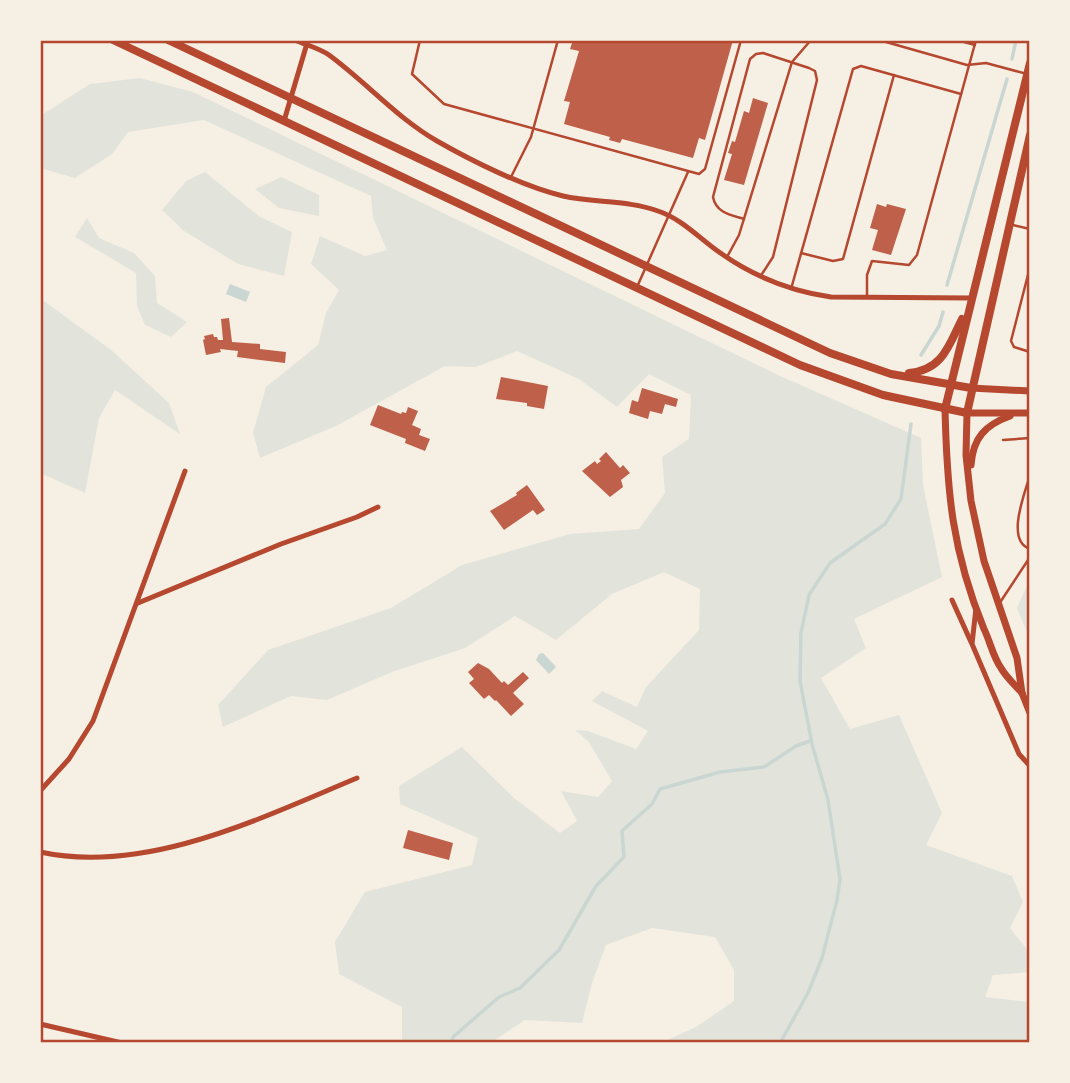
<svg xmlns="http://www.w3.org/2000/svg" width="1070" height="1083" font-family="Merriweather,serif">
<rect width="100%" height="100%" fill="#f6efe4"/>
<!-- green -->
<g fill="#e2e4dc">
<path d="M140,78L193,92L778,375L921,438L923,485L942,577L854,619L866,648L821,678L850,729L899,715L942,813L926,845L1012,876L1023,902L1010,928L1030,953V972L993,975L985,997L1030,1002V1043H661L696,1027L734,1001V970L715,937L652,928L606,945L592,983L582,1023L525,1020L496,1039L495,1043H402V1007L339,974L335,942L365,892L472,865L478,838L400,804L399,786L462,747L514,798L560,833L577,821L561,791L598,797L612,781L589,742L575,730L588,731L636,749L648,731L592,701L602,691L637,707L646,687L699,630L700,589L664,572L612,594L556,640L515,616L465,648L392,672L327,700L291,696L223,727L218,705L268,650L391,608L462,565L570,534L639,529L665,493L662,457L689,439L691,395L649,374L617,407L579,379L517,351L476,367L445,366L336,426L260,458L253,433L266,387L318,345L326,313L339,290L311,264L320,236L365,256L387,250L373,218L371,196L204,120L128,132L112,154L75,178L40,168V116L90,84Z"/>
<path d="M205,172L260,217L292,232L284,276L238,264L184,231L162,210L186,181Z"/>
<path d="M281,177L319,195V216L279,208L255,189Z"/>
<path d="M87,218L99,238L134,253L155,276L157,303L187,322L171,337L145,325L137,306L136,273L75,237Z"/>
<path d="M40,298L111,350L169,403L180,434L115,390L99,418L85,493L40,473Z"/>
<path d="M1030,579V640L1017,608Z"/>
</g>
<!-- water -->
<g fill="#c9d6d2">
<path d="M230,284L250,292L246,302L226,294Z"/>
<path d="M543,653L556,667L549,674L536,660L539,654Z"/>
</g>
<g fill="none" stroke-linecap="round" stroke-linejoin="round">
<!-- stream -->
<g stroke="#c9d6d2" stroke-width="3.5">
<path d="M1012,59L1016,40"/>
<path d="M947,285L1007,79"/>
<path d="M921,355L939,326L943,312"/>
<path d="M452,1043L453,1037L499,997L520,988L559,950L596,886L624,857L622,831L652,804L660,789L720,772L764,767L796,746L810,741"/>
<path d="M780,1043L808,993L822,958L837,900L840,879L828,800L812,744L800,681L801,633L809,595L830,563L885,524L901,499L911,424"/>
</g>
</g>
<!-- building -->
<g fill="#bf614a">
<path d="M573,40H733L705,140L699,138L693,158L622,139L620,143L609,140L610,137L564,124L570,102L564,101L579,51L570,49Z"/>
<path d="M753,98L768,103L744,185L724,180L732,154L728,153L732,141L735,142L744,111L749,113Z"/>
<path d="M877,204L886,207L887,204L906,209L891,255L872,250L878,230L870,228Z"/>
<path d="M229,318L232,342L260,344V349L286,352L285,363L237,357L238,351L220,349L221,352L206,355L203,340L205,339L204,336L213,334L214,337H217L218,340H223L221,319Z"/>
<path d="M501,377L548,386L544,409L527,406V403L496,399Z"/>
<path d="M642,388L678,399L676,407L665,404L662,414L650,411L648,419L629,413L632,400L638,402Z"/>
<path d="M378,405L401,414L402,412L406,413L408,407L418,411L412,425L421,429L419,435L430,439L425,451L405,443L406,439L370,425Z"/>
<path d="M606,452L620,468L623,465L630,473L621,480L623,487L610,497L582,471L595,461L597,464L601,461L599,459Z"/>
<path d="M527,485L545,510L537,515L533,510L504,530L490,511L517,495L516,493Z"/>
<path d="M478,663L489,669L502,683L504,681L508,685L523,672L529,678L513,693L524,704L511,716L496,700L495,701L489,695L484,699L469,683L474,679L468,672Z"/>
<path d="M408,830L453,843L449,860L403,848Z"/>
</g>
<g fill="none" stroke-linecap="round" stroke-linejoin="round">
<!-- service -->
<g stroke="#b5482f" stroke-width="2.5">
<path d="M420,40L412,74L444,104L699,174L705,169L741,40"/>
<path d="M879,40L967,65L986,63L1027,74"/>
<path d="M957,40L975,45"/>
<path d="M511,177L531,137L558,40"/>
<path d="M744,219C731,215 716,213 713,197L750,59L756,54L763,53L809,68L815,71L817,80L773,257L760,277"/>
<path d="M1013,225L1030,229"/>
<path d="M801,253L833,261L843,259L894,75"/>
<path d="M727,257L739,235L792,62L811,40"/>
<path d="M1030,267L1011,341L1014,347L1030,352"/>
<path d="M637,287L688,172"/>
<path d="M791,289L853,69L861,66L961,94"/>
<path d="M867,297V275L872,261L909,265L917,255L976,40"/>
<path d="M1003,440L1030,438"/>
<path d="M1030,475C1025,493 1005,541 1030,549"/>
<path d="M1001,601L1030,557"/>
</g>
<!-- minor -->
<g stroke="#b5482f" stroke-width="5">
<path d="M295,40C306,45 319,48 329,55C366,82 397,118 437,141C472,161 524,187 563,196C594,203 628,200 658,211C682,219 699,238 719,252C754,277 789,291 831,297L971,298"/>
<path d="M284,121L308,40"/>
<path d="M952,600L971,642"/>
<path d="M138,603L281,544L357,517L378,507"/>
<path d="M976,608L972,644L1019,754L1030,766"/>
<path d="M40,791L69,759L93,721L185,471"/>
<path d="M40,852C146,875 261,818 357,778"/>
<path d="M40,1024L122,1043"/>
</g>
<!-- tertiary -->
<g stroke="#b5482f" stroke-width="7">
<path d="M971,388L1030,391"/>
<path d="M945,409C947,492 952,551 984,629C990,641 993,657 1001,668C1006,677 1015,685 1022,693"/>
<path d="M1030,413H967L966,455L971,501L984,561L1017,658L1022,693L1030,713"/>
<path d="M971,465C973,438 985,425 1010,416"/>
</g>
<!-- secondary -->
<g stroke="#b5482f" stroke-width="8">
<path d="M113,40L800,365L883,395L967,413L1030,135"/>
<path d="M168,40L830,353L891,374L971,388"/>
<path d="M909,373C943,370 949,345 962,319"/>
<path d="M945,409L1030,63"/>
</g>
</g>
<!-- border -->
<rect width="1070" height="1083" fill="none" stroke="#f6efe4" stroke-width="84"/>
<rect x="42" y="42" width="986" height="999" fill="none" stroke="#b5482f" stroke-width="2.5"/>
</svg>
